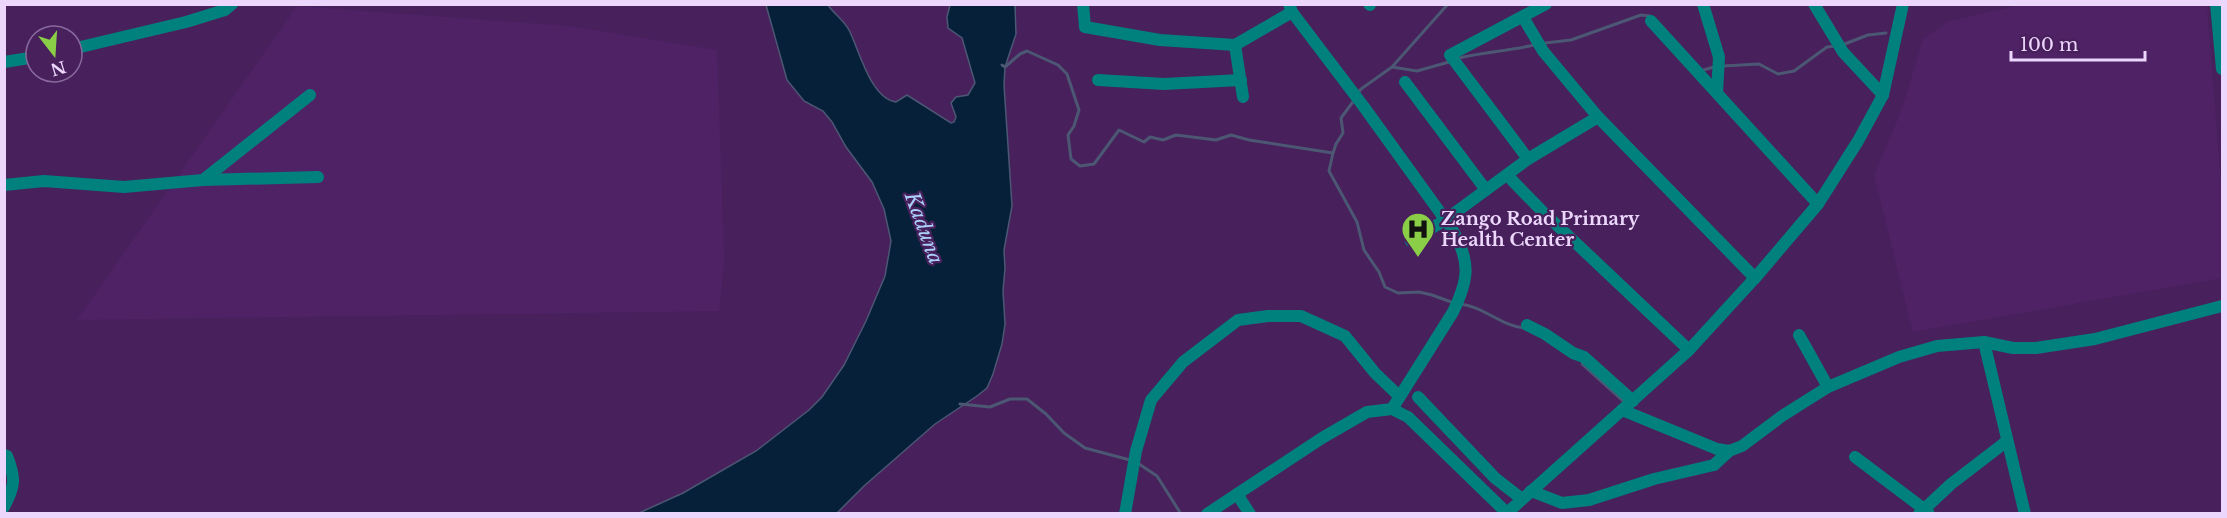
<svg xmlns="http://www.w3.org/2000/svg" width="2227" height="518" font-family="'Libre Baskerville',serif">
<rect width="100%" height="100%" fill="#47205c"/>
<!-- built -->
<g fill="#4f2266">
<path d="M2021,5H2207L2222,197V278L1913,332L1874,175L1902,109L1923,39L1949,21Z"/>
<path d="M297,6L569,26L717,50L724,259L719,311L77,320Z"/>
</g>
<!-- water -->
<path fill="#07203a" stroke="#4c5774" stroke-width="1.5" d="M766,5H828C834,14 844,20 849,30C859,49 870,98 896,102L907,95L951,123L954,122L956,117L951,103L956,97L968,95L975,83L962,38L948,28L947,17L950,5H1015L1016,34L1005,67L1004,85L1012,206L1004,250L1005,268L1003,291L1005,324L1002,344L993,374L987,388L977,396L935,424L864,486L837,513H639L683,493L756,451L809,410L822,397L844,365L866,321L885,276L891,241L884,209L872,182L846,147L832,122L823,111L804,101L787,80Z"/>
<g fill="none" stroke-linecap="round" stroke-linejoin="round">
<!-- stream -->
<g stroke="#4c5774" stroke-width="3">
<path d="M1545,43L1571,40L1641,15L1650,16"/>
<path d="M1842,45L1868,35L1886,33"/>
<path d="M1459,58C1484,52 1509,51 1534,45"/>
<path d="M1002,65L1005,67L1020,54L1027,51L1058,65L1067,74L1079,110L1074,126L1068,135L1071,159L1080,166L1094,164L1119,130L1144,142L1150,137L1163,140L1176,135L1216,140L1231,135L1249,140L1333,153L1336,144L1343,133L1341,118L1355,99"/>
<path d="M1723,66L1759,64L1778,74L1794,71L1827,47L1836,46"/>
<path d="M1392,67L1417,71L1449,62"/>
<path d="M1700,71L1714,67"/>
<path d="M1358,93L1361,89L1392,67L1448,4"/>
<path d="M1333,153L1329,171L1357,222L1364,250L1379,272L1385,287L1398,293L1419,292L1432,295L1454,303"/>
<path d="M1460,304C1483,306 1501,326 1524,328"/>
<path d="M1582,364L1623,401"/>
<path d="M960,404L990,407L1010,399H1027L1046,414L1064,433L1085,448L1130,460"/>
<path d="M1136,462L1157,476L1181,514"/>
</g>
<!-- minor -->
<g stroke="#00817e" stroke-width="12">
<path d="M1083,4L1085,27L1160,40L1235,45L1292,12"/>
<path d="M1289,4L1292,12L1364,107L1452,229C1471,262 1469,279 1453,312L1392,409"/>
<path d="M1369,4L1370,5"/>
<path d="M1703,4L1719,57L1717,93"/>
<path d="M1814,4L1843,52L1883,95"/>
<path d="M2216,4L2222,69"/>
<path d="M1523,17L1543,51L1598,117L1755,278"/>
<path d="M1651,21L1818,204"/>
<path d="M1235,45L1243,97"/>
<path d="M72,49L186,22L225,10L232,4"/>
<path d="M4,62L36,57"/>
<path d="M1098,80L1164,84L1241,80"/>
<path d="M1405,82L1486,190"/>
<path d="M1528,159L1450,55L1546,4"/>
<path d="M1507,175L1542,211L1689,350"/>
<path d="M203,180L310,95"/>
<path d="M4,185L44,181L124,187L203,180L318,177"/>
<path d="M1411,241L1445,220L1528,159L1598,117"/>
<path d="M1527,325L1545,334L1573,353L1584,357L1633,401"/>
<path d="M1799,335L1828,387"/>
<path d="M1984,342L2025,514"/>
<path d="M1418,397L1495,478L1522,499"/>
<path d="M1622,410L1717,449L1729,451L1742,446L1782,416L1828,387L1899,357L1937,346L1984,342L2013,348H2036L2095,339L2222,306"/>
<path d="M4,455L7,456C16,479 15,486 4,507"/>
<path d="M1855,457L1928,512"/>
<path d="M1531,491L1562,503L1589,500L1654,479L1714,465L1729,451"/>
<path d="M1237,494L1250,514"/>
<path d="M1507,513L1689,350L1755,278L1818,204L1858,141L1883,95L1903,4"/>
<path d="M1125,514L1136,451L1151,400L1183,362L1238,320L1268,316H1301L1345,336L1375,373L1399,396"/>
<path d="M1207,514L1322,438L1367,412L1392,409L1408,417L1508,514"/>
<path d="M1919,514L1951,484L2007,441"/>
</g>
</g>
<!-- icons -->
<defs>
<symbol id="hospital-pin" viewBox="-11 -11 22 30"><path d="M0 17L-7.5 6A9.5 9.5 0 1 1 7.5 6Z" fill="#8ace47" stroke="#47205c"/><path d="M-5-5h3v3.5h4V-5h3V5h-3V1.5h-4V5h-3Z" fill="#111"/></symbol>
</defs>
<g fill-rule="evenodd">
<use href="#hospital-pin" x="1399" y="210" width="38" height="52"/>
</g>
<g text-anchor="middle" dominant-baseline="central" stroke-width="4.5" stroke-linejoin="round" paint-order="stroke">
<!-- poi labels -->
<g font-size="18" font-weight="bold" fill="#ecd6fb" stroke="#47205c" text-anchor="start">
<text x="1441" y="219">Zango Road Primary<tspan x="1441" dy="21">Health Center</tspan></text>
</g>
<!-- water labels -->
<g font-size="20" font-style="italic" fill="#abd0fa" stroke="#47205c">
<text transform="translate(924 228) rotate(70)">Kaduna</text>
</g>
</g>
<!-- border -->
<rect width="2227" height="518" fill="none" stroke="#ecd6fb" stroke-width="12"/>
<!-- north arrow -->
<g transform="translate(54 54) rotate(163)"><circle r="28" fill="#47205c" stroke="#89699c" stroke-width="1.5"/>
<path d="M0-4.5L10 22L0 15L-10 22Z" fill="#8ace47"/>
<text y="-9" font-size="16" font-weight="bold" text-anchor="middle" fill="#ecd6fb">N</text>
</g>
<!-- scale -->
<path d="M2011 51v9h134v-9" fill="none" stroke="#ecd6fb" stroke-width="3"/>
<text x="2020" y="51" font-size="18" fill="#ecd6fb" stroke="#47205c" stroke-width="4.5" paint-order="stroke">100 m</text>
</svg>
